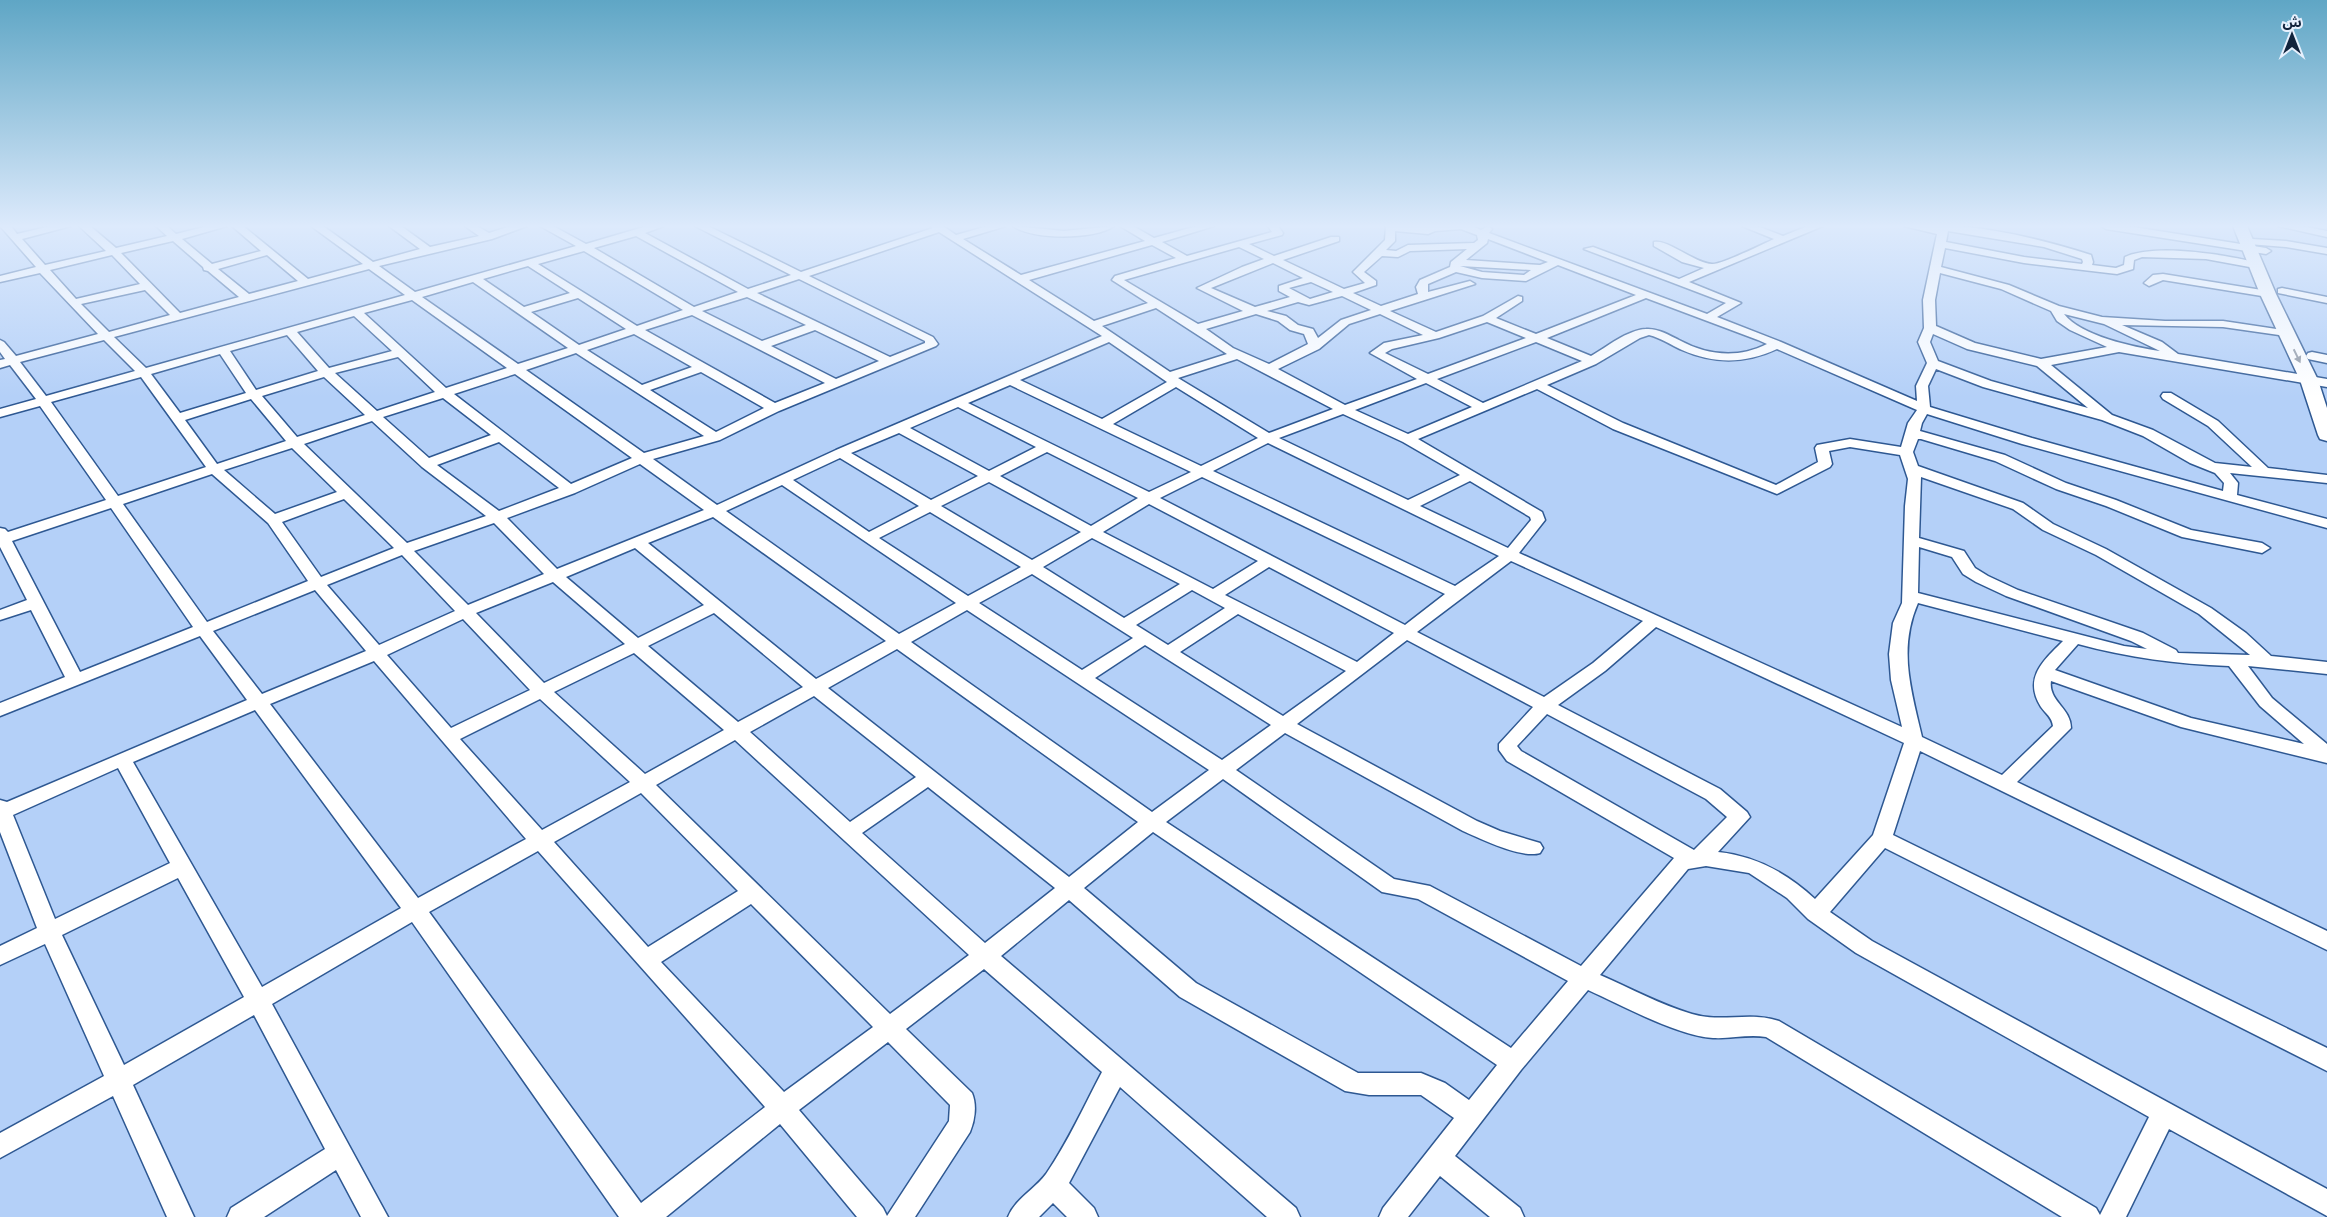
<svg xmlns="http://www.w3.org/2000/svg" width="2327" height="1217" font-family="Figtree,'Noto Sans Arabic',sans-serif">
<rect width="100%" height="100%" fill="#b4d0f8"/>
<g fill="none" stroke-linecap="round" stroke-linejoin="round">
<defs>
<g id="minor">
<path d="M0,226H11L17,234L51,226H71L22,239L45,265L106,251L79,226H90L116,248L167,236L156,226H167L176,234L208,226H227L182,239L212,264L261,251L232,226H243L308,279L363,264L311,226H323L373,262L420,249L389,226H401L430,247L479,236L465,226H477L489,233L511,226H527L492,239L379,266L415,292L576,246L540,226H553L586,244L647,226H664L645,233L748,289L791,275L695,226H708L801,272L933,228L931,226H943L956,235L988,226H1006L963,239L1021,275L1145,241L1120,226H1133L1154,238L1197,226H1214L1162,242L1187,256L1272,232L1268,226H1278L1283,233L1282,235L1249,244L1274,256L1331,237H1339V241L1283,260L1344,289L1365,283L1353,272L1385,240L1386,226H1472L1481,230L1488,226L1492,229L1489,233L1707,314L1726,303L1584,249L1593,247L1679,279L1704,268L1682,262L1654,246V242C1668,239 1694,263 1712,264C1721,265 1763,244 1774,239L1742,226H1757L1783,236L1808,226H1823L1689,282L1741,303L1717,317L1781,342L1917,401L1916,386L1927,363L1918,342L1924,328L1923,300L1937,234L1904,226C1923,226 1940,225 1957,226C2002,230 2048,241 2091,255L2093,262L2092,265L2116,268L2124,265L2125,257C2156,243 2226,255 2259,263L2260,265L2255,268L2206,259L2142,257L2134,260L2133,269L2117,274L2024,263L1945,248L1941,267L2009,285L2059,306L2102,317L2165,321H2223L2290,331V335L2286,336L2223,327L2122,325L2162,342L2178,354L2327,379V387L2119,352L2051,365L2112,415L2153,430L2215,463L2252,467L2208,426L2163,399L2161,396L2163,393H2171L2218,421L2268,468L2327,475V483L2230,473L2238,483L2237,495L2327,519V528L2022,444L1927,414L1922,423L1920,431L2005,455L2066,483L2116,500L2191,530L2262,543L2270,548L2262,553L2182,537L2106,506L2056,489L1995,461L1921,439H1918L1913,452L1918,466L2023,503L2053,524L2106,549L2211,608L2246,633L2271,656L2327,662V674L2248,666L2272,698L2327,744V763L2181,727L2051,681C2048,701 2071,708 2071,728L2017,782L2327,931V950L1920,751L1893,835L2327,1048V1071L1885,848L1830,912L1872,941L2327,1189V1216L2169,1129L2126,1217H2062L1766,1037C1748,1034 1731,1039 1713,1038C1678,1036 1621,1005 1588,990L1521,1070L1455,1156L1520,1208L1524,1217H1490L1440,1176L1408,1217H1379L1383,1208L1454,1118L1421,1095H1369L1345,1091L1180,997L1069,900L1001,956L1296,1208L1300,1217H1267L1120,1087L1069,1183L1094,1208L1098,1217H1067L1053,1203L1039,1217H1008C1015,1199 1034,1190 1046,1174C1068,1142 1084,1106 1102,1072L984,969L906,1029L972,1093C977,1105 975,1120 970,1132L915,1217H857L780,1124L666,1217H619L412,922L272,1004L388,1217H361L336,1170L264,1217H227L231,1208L325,1149L254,1015L133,1085L194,1217H167L113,1096L0,1158V1133L104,1076L45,944L0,965V946L37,928L0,832V800L7,802L247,700L200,636L0,716V703L65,677L31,610L0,620V610L27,600L0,547V528L5,529L8,532L106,500L40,406L0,417V409L36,399L10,365L0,368V360L5,359L0,352V340L4,342L16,356L98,334L40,273L0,282V276L36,267ZM1461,229L1477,235L1478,240L1474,243L1408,245L1396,251L1386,250L1395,241V231L1428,234L1435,231ZM1948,231L2044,247L2082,259L2083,262L2082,264L2024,257L1946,242ZM939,232L1102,336L836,450L717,505L653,459L720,440L779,411L936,346L938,344L933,337L809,276ZM636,236L738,292L694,307L594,248ZM1488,239L1548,262L1540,265L1466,260L1487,243ZM173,241L203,267L204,270L208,271L239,297L180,313L121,253ZM1152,245L1176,258L1115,276L1112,280L1148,303L1094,321L1029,280ZM1239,247L1264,259L1242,267L1197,288L1243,311L1198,324L1124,280ZM1467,249L1451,262L1450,267L1420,280L1416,287L1418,294L1381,306L1353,293L1376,285V281L1364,272L1382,256L1398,257L1410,251ZM584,251L683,310L637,326L538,264ZM112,255L140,284L76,299L50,270ZM267,255L298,281L249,294L218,269ZM1273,263L1303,278L1279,286V291L1290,297L1255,307L1211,288ZM1558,265L1636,295L1536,334L1496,318L1522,301V297L1518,296L1483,316L1436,332L1390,311L1475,284L1470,281L1428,292V284L1456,272L1482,278L1526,281ZM528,266L570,293L524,307L483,279ZM1460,266L1531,270L1524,275L1482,272ZM369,269L405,295L146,368L114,337ZM1940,273L2001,289L2051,311L2057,321L2070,330L2107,347L2041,359L1975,343L1936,326L1935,300ZM799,279L925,341V343L890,357L757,293ZM473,282L568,348L518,364L422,297ZM1311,282L1333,292L1310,299L1289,288ZM145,290L170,315L109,332L81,304ZM1342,296L1371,310L1341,320L1318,338L1313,329L1298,325L1286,316L1267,311L1298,302L1309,305ZM747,297L806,325L762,341L702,311ZM578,298L626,329L579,345L531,312ZM1646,298L1758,340L1767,344C1737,359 1707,355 1679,340C1669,335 1657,328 1646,329C1627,330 1607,347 1591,356L1547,338ZM412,300L507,368L446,388L364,313ZM1156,308L1227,354L1170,372L1102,326ZM1256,314L1278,321L1290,330L1304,334L1308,344L1269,364L1233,348L1206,329ZM1380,314L1423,335L1384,343L1370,353L1417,379L1345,405L1278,369L1319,349L1349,324ZM2064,314L2104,324L2160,351C2133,347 2081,336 2064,314ZM692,315L825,383L775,403L645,330ZM354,316L392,351L329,368L297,332ZM1487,322L1526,338L1428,374L1385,353L1392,349L1439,338ZM815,330L879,361L836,379L771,346ZM634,334L692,367L642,385L587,350ZM1933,334L1967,349L2037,366L2088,408L1991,381L1938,361L1930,342ZM287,335L318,371L256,390L230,351ZM1649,335C1661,338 1671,345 1682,350C1714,364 1745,364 1777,349L1917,410L1908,423L1901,447L1850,439L1817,445L1815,448L1818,462L1776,485L1623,423L1547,385L1596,364L1640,338ZM104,340L135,371L46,396L20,362ZM1109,342L1167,382L1102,419L1020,380ZM1536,342L1582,361L1483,403L1437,379ZM576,353L704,436L644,453L526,370ZM220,354L246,393L180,413L151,374ZM398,357L435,392L377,411L335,373ZM1237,359L1333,409L1269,433L1178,378ZM1936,369L1983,387L2102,420L2143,436L2190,463L2215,473L2224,483L2223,491L2032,438L1930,407L1928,386ZM701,372L764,408L716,432L650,390ZM515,374L632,458L571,484L454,394ZM141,377L206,467L118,496L51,402ZM324,377L365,415L297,437L262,396ZM1426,383L1472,407L1408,434L1355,410ZM1010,385L1191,472L1149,492L968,403ZM1176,387L1258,438L1201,466L1113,424ZM1537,389L1613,429L1777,494L1830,467L1832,464L1829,451L1850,447L1900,455L1908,479L1905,506L1902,603L1893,623L1889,654L1891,680L1902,727L1519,553L1545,520L1542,512L1418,439ZM443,398L491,435L429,458L383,417ZM251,399L286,441L217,464L185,420ZM958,407L1036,447L989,471L910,428ZM1343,414L1403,442L1460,475L1408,500L1279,438ZM372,421L422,467L486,516L407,543L304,444ZM899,433L978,476L931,500L851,453ZM499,442L559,488L499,511L437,465ZM1268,443L1499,556L1455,586L1213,471ZM292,448L337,492L275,514L224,470ZM1047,452L1138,498L1091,526L1000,476ZM840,458L919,506L869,532L793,480ZM640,464L704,510L557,569L507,518L575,493ZM212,474L268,523L308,581L207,622L123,504ZM1202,477L1445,594L1405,625L1160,498ZM1921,477L2013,509L2043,530L2096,555L2199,614L2250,655L2178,653L2176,650L2143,633L2018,590L1988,576L1975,568L1964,551L1919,538ZM1470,481L1530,517L1531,520L1508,548L1420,506ZM989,482L1081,532L1032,560L941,506ZM782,485L956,603L899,634L726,511ZM344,499L394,548L321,577L282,522ZM1149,504L1258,561L1213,589L1103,532ZM111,508L193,627L80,672L12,541ZM930,512L1021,567L968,596L879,538ZM713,517L886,641L816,679L648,543ZM494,523L544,574L468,605L414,551ZM1092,538L1180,584L1124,618L1043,567ZM1919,547L1952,557L1963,574L1976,582L2006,596L2131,641L2147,649L2124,646L1918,593ZM635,548L704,605L638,638L566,577ZM402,555L455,611L379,645L327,585ZM1511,561L1643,621L1593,663L1544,697L1417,632ZM1269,567L1394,633L1357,662L1225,595ZM1032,574L1133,638L1082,670L979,603ZM553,582L625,644L544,683L476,613ZM315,590L366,651L262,694L213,631ZM1192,590L1225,608L1168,645L1136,625ZM1918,603L2063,641C2043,661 2023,678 2041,707C2046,714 2052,717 2053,726L2002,775L1922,737C1911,690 1898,649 1918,603ZM967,610L1209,770L1152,812L911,642ZM714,613L803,687L738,722L648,646ZM1238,614L1346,671L1283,716L1180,652ZM463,619L530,690L451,728L387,655ZM1656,627L1904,743L1873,835L1815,899C1787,873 1756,856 1718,852L1750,817L1747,812L1720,789L1558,705L1605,671ZM1407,640L1533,707L1499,744V750L1507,761L1674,858L1581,966L1430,886L1394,879L1236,770L1285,733L1463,831C1481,839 1522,859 1540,853L1543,848L1540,843L1500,831L1477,821L1297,724ZM2078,644C2130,658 2176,664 2229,666L2260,706L2304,744L2191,718L2055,670ZM1145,645L1271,725L1222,760L1095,678ZM897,649L1138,822L1069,877L828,688ZM634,653L724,730L645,774L554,692ZM374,661L526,839L418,898L270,704ZM814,696L916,777L850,822L750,732ZM540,699L630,782L542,830L460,739ZM255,710L401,908L262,987L133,762ZM1547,714L1706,799L1727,817L1694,850L1521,751L1517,746ZM735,740L969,955L890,1014L656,785ZM118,768L170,863L55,919L13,815ZM1223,779L1382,892L1418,899L1568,981L1511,1048L1166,822ZM928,787L1055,888L985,943L862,833ZM641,793L738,891L648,947L554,842ZM1153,832L1497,1065L1469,1100L1445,1083L1421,1073H1358L1196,983L1084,888ZM538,851L765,1107L641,1203L429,912ZM1706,866L1749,873L1787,898L1808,919L1856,953L2149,1117L2100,1215L2096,1208L1779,1021C1750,1011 1721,1023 1692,1014C1661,1005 1630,988 1600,975L1688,869ZM178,878L244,997L124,1065L62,935ZM751,904L873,1027L784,1092L661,962ZM888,1042L950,1105L949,1121L887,1216L883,1208L799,1110Z"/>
<path d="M1013,226L1064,231L1114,226C1095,240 1032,240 1013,226Z"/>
<path d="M2101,226H2127L2266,248L2271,251L2266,254L2106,229Z"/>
<path d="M2278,226H2301L2327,231V237Z"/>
<path d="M2252,239L2286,241L2327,248V254L2286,247L2248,244L2247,242Z"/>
<path d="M2163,274L2268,291L2273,294L2268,297L2163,280L2149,286L2144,283L2153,275Z"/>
<path d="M2282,288L2327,297V303L2278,293V289Z"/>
<path d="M2312,352L2327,355V363L2308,359L2306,356L2308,353Z"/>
</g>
<path id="highway" d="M2233,226H2247L2276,294L2318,380L2327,408V441L2320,439L2318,435L2300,380L2260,294Z"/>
</defs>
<!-- minor casing -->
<use href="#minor" stroke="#2e5892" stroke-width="3"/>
<!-- highway casing -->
<use href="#highway" stroke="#2e5892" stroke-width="3"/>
<!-- minor -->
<use href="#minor" fill="#fff" fill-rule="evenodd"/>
<!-- highway -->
<use href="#highway" fill="#fff" fill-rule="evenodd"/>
</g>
<!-- one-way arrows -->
<defs><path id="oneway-solid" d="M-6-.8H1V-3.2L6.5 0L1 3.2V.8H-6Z" transform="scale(1.25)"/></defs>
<use fill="#949ca7" href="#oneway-solid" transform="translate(2297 356) rotate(64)"/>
<!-- sky -->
<linearGradient id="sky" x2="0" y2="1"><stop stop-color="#5fa6c5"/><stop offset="0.57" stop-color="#ddeafc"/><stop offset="1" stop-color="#ddeafc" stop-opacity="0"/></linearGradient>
<rect width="2327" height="397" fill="url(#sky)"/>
<!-- north arrow -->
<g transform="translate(2292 35)" stroke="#e6f0fd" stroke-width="4" paint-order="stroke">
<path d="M0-4L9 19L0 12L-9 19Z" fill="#11233c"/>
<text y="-8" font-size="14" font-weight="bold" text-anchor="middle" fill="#11233c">ش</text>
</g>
</svg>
